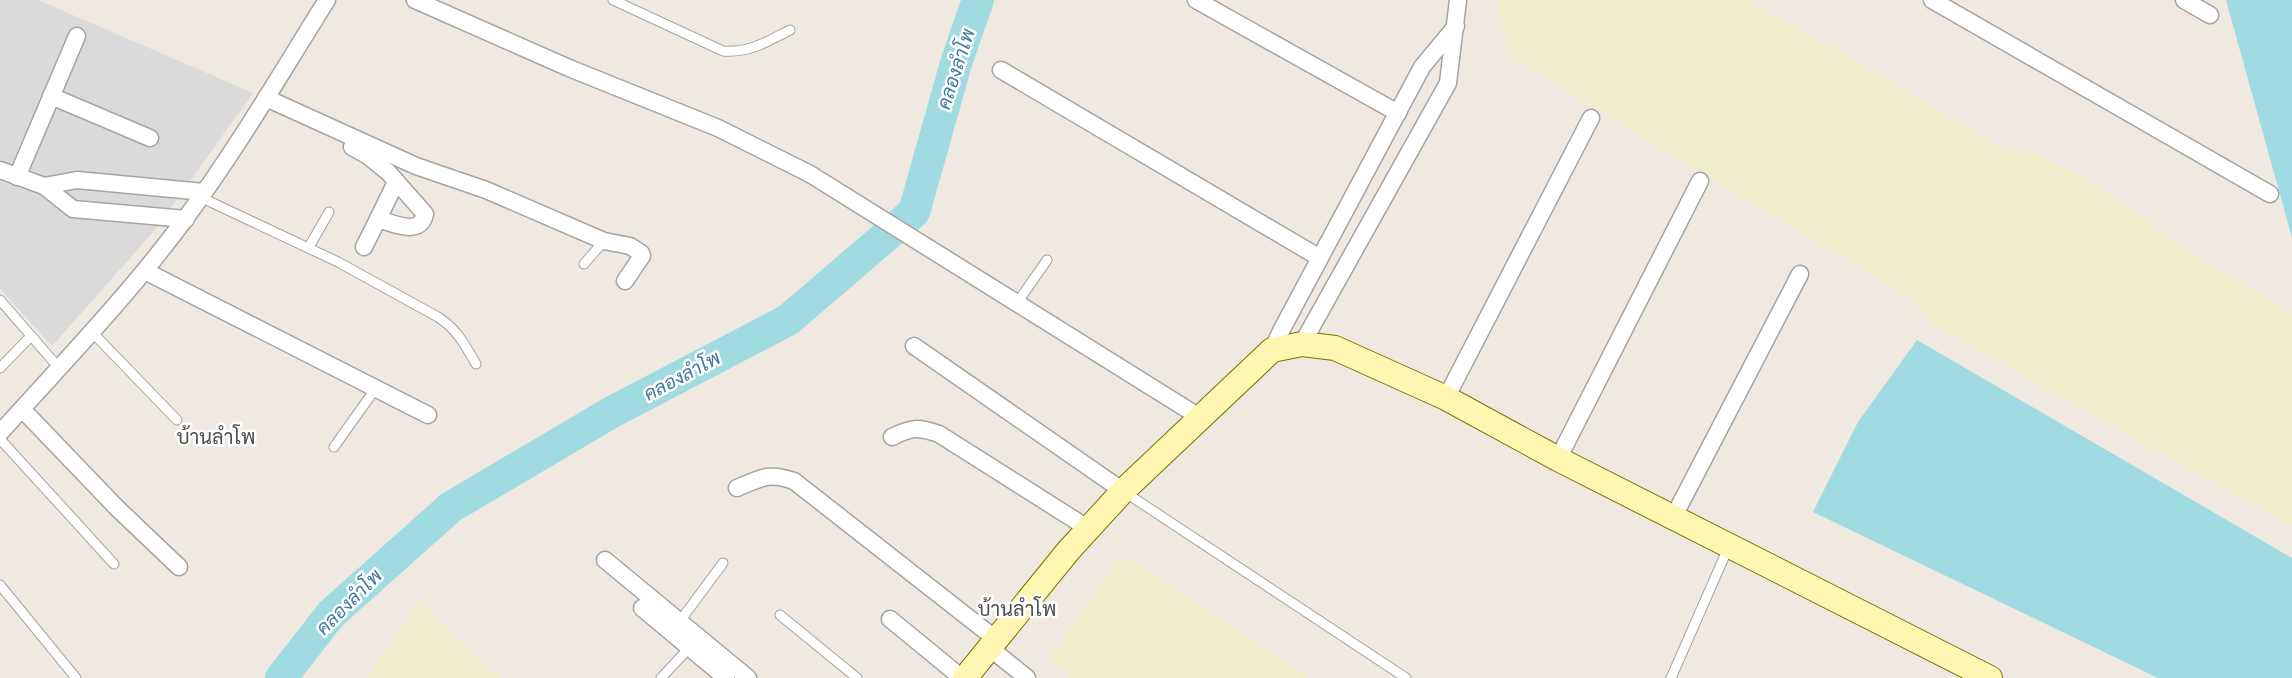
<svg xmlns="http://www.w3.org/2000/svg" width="2292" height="678" font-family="'DM Sans',Sarabun,sans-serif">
<rect width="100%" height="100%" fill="#efe9e2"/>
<!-- residential -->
<path fill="#dbdada" d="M0,0H38L253,93L155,230L52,346L0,289Z"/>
<!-- farmland -->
<g fill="#efedcb">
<path d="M1497,0H1747L1884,77L2008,151L2033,152L2087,179L2221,272L2292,312V527L1933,325L1907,295L1679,160L1509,55Z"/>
<path d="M1131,559L1310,678H1071L1048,660L1114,563Z"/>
<path d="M420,602L456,638L500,678H367Z"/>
</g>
<!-- water -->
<g fill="#9fdbe0">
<path d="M2226,0H2292V238Z"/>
<path d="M1917,340L2292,558V678H2158L1813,512L1858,422Z"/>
</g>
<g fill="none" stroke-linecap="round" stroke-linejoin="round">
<!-- river -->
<path stroke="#9fdbe0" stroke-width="32" d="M281,678L331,614L451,507L612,412L788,320L914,212L957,60L978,0"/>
<defs>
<g id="lane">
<path d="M613,0L723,51C750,53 766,42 790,30"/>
<path d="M200,197L338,262L438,317C457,329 465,345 476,364"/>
<path d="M309,247L329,212"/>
<path d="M584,264L604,241"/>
<path d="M0,300L59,368"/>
<path d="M1017,303L1047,260"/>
<path d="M91,331L177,420"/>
<path d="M0,368L31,336"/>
<path d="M0,439L114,564"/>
<path d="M334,447L376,388"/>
<path d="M1123,491L1406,678"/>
<path d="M0,585L76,678"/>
<path d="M780,615L857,678"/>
<path d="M680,621L723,563"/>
<path d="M661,678L689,648"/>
<path d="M1671,678L1729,546"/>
</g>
<g id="street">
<path d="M415,0L569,68L718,128L810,174L1201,418"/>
<path d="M1196,0L1398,113"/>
<path d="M1932,0L2270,194"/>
<path d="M2184,0L2210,15"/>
<path d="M1001,70L1320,258"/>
<path d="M51,96L150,138"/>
<path d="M266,98L416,166L486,190L604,241L630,246L641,253L642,256L625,281"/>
<path d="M352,147L368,156L388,172L425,214C420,237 393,223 378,219L364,247"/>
<path d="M0,170L44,186"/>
<path d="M17,177L77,36"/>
<path d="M186,219L73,209L44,186L77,180L204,192"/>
<path d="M378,219L396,182"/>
<path d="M145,271L428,415"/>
<path d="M1302,344L1448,83L1458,0"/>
<path d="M914,346L1123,491"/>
<path d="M1272,350L1282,329L1422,67L1456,26"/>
<path d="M1446,398L1591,118"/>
<path d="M22,409L117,508L179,567"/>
<path d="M0,433C63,363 129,295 185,219C237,149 281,73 327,0"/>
<path d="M892,437C912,427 918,427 939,434L1089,529"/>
<path d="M1558,459L1700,181"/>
<path d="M737,488C761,478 768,472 794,481L997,640"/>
<path d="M1674,516L1800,274"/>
<path d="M605,560L748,678"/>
<path d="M642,608L726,678"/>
<path d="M890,619L962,678"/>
<path d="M990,648L1027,678"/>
</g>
<path id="secondary" d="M965,678L1069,550L1123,491L1272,350L1302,344L1335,348L1446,398L1558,459L1990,678"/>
</defs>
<!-- lane casing -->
<use href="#lane" stroke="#a4a4a4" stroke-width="11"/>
<!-- street casing -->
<use href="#street" stroke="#a4a4a4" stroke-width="19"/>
<!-- secondary casing -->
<use href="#secondary" stroke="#787300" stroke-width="26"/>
<!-- lane -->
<use href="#lane" stroke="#fff" stroke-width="9"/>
<!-- street -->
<use href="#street" stroke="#fff" stroke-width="16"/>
<!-- secondary -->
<use href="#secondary" stroke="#fef6b1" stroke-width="24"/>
</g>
<g text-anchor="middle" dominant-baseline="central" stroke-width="5" stroke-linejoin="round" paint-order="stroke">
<!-- water labels -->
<g font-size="19" font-style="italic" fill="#3c799b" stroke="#fff">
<text transform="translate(956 69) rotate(-72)">คลองลำโพ</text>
<text transform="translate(682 376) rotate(-28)">คลองลำโพ</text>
<text transform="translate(349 602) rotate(-45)">คลองลำโพ</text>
</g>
<!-- quarter labels -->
<g font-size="20" fill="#505050" stroke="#fff">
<text x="216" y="437">บ้านลำโพ</text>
<text x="1017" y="609">บ้านลำโพ</text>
</g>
</g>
</svg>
